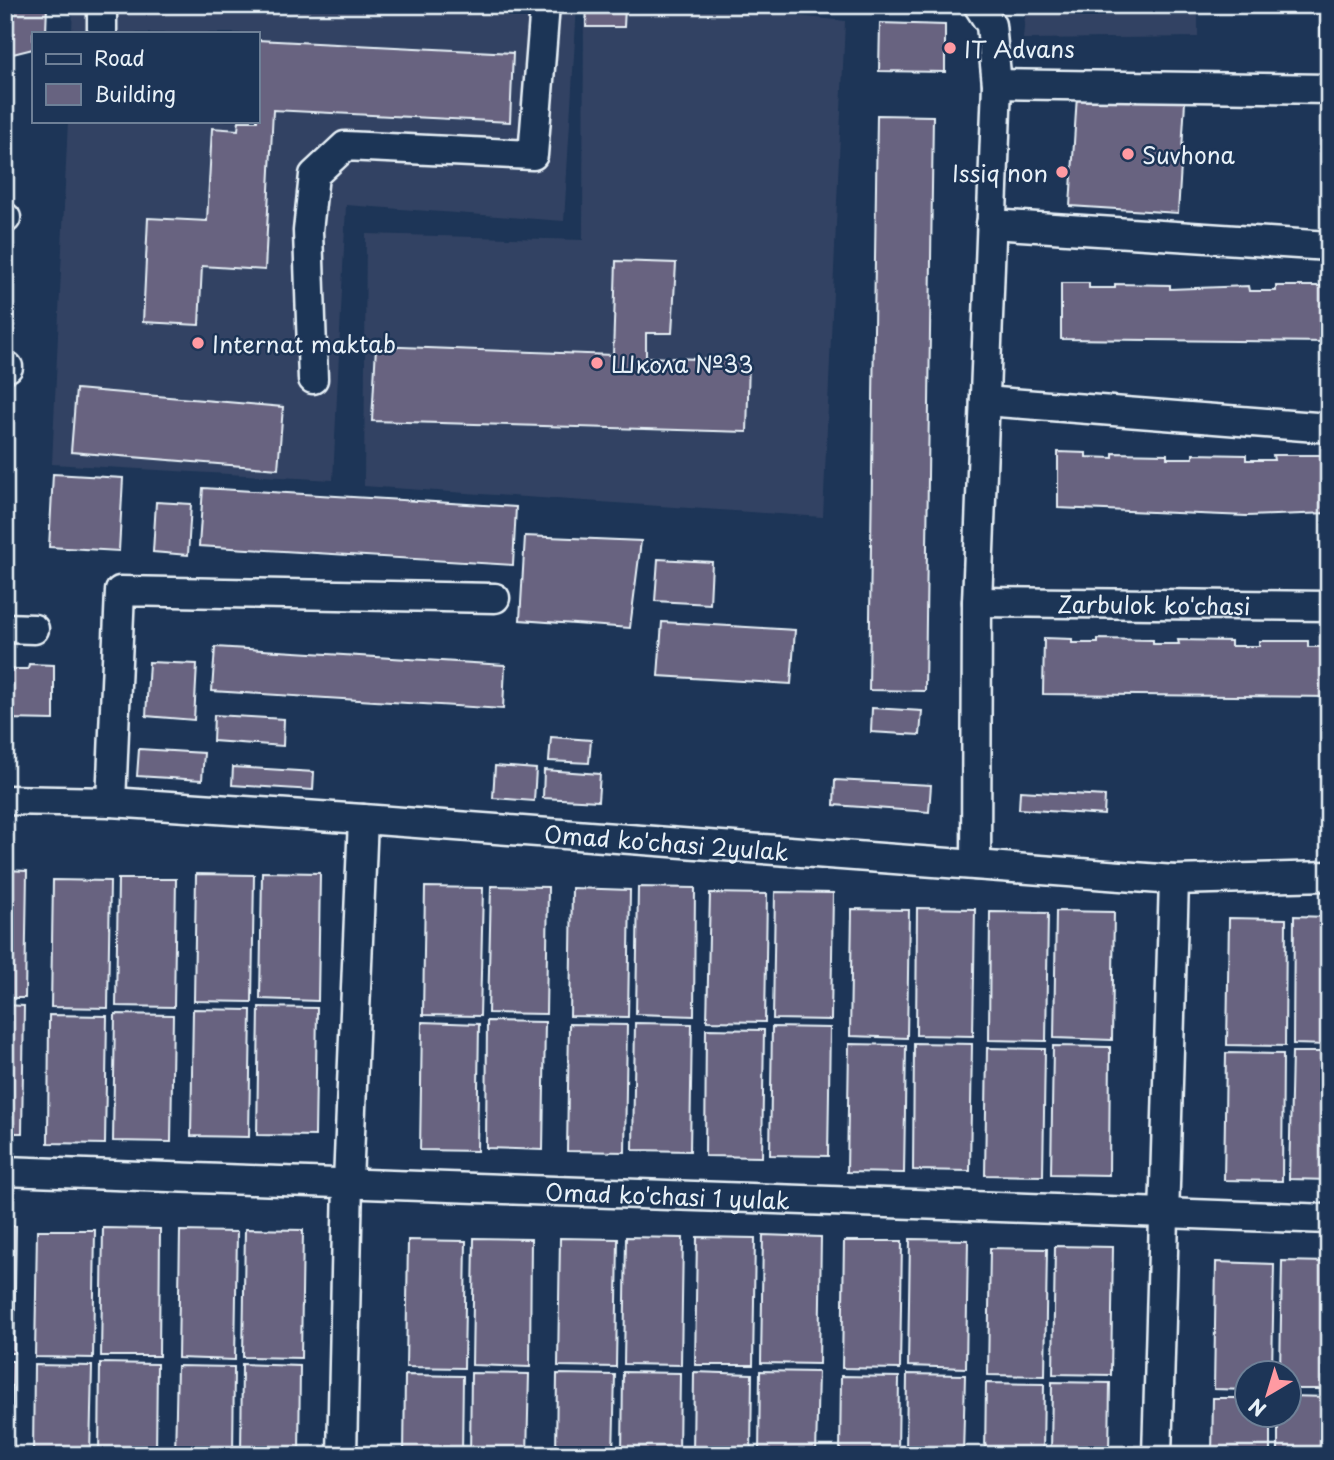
<svg xmlns="http://www.w3.org/2000/svg" width="1334" height="1460" font-family="'Playpen Sans',sans-serif">
<rect width="100%" height="100%" fill="#1d3557"/>
<filter id="ink" filterUnits="userSpaceOnUse"><feTurbulence type="fractalNoise" baseFrequency=".0143" numOctaves="2"/><feDisplacementMap in="SourceGraphic" scale="14" xChannelSelector="R" yChannelSelector="G"/><feConvolveMatrix kernelMatrix="1 2 1 2 8 2 1 2 1" color-interpolation-filters="sRGB"/></filter>
<g filter="url(#ink)">
<!-- built -->
<g fill="#334363">
<path d="M73,5H577L564,221L346,205L333,480L52,464L68,121H257V33H72Z"/>
<path d="M584,5H693L845,21L823,517L364,486L366,234L583,240Z"/>
<path d="M1026,5H1198V37L1023,39Z"/>
</g>
<!-- building -->
<g fill="#676380" stroke="#e8f1f8" stroke-width="2">
<path d="M5,5H47L46,33H33V49L5,56Z"/>
<rect x="1321" y="5" width="8" height="55"/>
<path d="M587,7H625L624,27H586Z"/>
<path d="M880,23L945,25V72L879,71Z"/>
<path d="M257,40L513,53L510,122L273,110L265,270L202,266L199,325L143,322L148,218L207,221L212,128L238,130L239,121H257Z"/>
<path d="M1077,95L1185,102L1178,213L1070,206Z"/>
<path d="M5,96L10,97L9,162H5Z"/>
<path d="M1328,104H1329V209H1323Z"/>
<path d="M877,115L933,116L925,691L869,690Z"/>
<path d="M616,261L676,263L672,333H646V357L749,361L747,432L372,421L376,346L613,355Z"/>
<path d="M5,273H8L6,342H5Z"/>
<path d="M1061,283H1089V288H1115V284L1170,285V289L1248,286L1249,291H1276V286H1326L1325,291H1329V342L1061,339Z"/>
<path d="M76,389L283,407L278,469L71,452Z"/>
<path d="M1058,452L1086,453V457L1113,458V453L1167,454V458H1193V454L1246,455V460H1274L1273,455H1323V460L1329,461V513L1247,516L1058,508Z"/>
<path d="M53,474L123,478L119,551L49,547Z"/>
<path d="M203,488L516,507L513,565L199,546Z"/>
<path d="M156,502L191,504L188,555L153,552Z"/>
<path d="M525,536L641,541L630,628L520,620Z"/>
<path d="M658,559L712,562L710,604L655,601Z"/>
<path d="M662,622L795,630L791,684L658,676Z"/>
<path d="M1044,638L1072,639V643H1098V639L1153,640V644H1179L1178,640L1231,641V646H1259V641H1308V647H1329V697L1043,694Z"/>
<path d="M215,647L505,665L503,709L212,691Z"/>
<path d="M149,662L197,664L194,720L146,716Z"/>
<path d="M29,664L54,665V720L5,719V669H28Z"/>
<path d="M872,708L922,711L920,735L871,732Z"/>
<path d="M214,715L284,719L283,746L213,741Z"/>
<path d="M551,737L591,740L589,763L549,761Z"/>
<path d="M139,749L204,753L202,780L137,776Z"/>
<path d="M495,766L536,769L534,801L493,798Z"/>
<path d="M233,767L314,772L313,790L232,785Z"/>
<path d="M544,770L600,774L598,801L543,798Z"/>
<path d="M835,780L931,785L929,812L834,805Z"/>
<path d="M1020,791L1105,796L1104,815L1019,809Z"/>
<path d="M5,870L27,871L25,998H5Z"/>
<path d="M262,872L320,873L318,1001L260,999Z"/>
<path d="M196,874L254,875L252,1002L194,1001Z"/>
<path d="M118,879H176L174,1007L116,1006Z"/>
<path d="M53,880L110,881L108,1008L51,1007Z"/>
<path d="M491,886L548,887L546,1014L488,1013Z"/>
<path d="M425,887L483,888L480,1016L423,1015Z"/>
<path d="M638,887L695,888L694,1016L636,1014Z"/>
<path d="M572,888L630,890L628,1017L570,1016Z"/>
<path d="M775,892L833,893L831,1020L773,1019Z"/>
<path d="M710,893L767,894L765,1022L707,1021Z"/>
<path d="M917,908L975,909L973,1036L916,1035Z"/>
<path d="M852,909L909,910L907,1038L850,1036Z"/>
<path d="M1056,911L1114,912L1112,1040L1054,1038Z"/>
<path d="M990,912L1048,913L1046,1041L989,1040Z"/>
<path d="M1294,916L1329,917V1045L1293,1044Z"/>
<path d="M1229,918L1286,919L1285,1046L1227,1045Z"/>
<path d="M5,1005L24,1006L22,1133H5Z"/>
<path d="M259,1007L317,1008L315,1136L257,1135Z"/>
<path d="M193,1009L251,1010L249,1137L191,1136Z"/>
<path d="M115,1014L173,1015L171,1142L113,1141Z"/>
<path d="M49,1015L107,1016L105,1144L48,1143Z"/>
<path d="M487,1021L545,1022L543,1150L486,1148Z"/>
<path d="M422,1022L479,1024L477,1151L420,1150Z"/>
<path d="M635,1023L692,1024L690,1151L633,1150Z"/>
<path d="M569,1024L627,1025L625,1152L567,1151Z"/>
<path d="M772,1027L830,1028L828,1156L770,1155Z"/>
<path d="M706,1029L764,1030L762,1157L705,1156Z"/>
<path d="M914,1043L972,1044L970,1171L913,1170Z"/>
<path d="M849,1044L906,1045L904,1173L847,1172Z"/>
<path d="M1053,1046L1110,1047L1109,1175L1051,1174Z"/>
<path d="M987,1048L1045,1049L1043,1176L985,1175Z"/>
<path d="M1292,1052H1329V1180L1289,1179Z"/>
<path d="M1226,1053L1283,1054L1282,1181L1224,1180Z"/>
<path d="M5,1226H16L14,1353H5Z"/>
<path d="M103,1228L160,1229L159,1356H101Z"/>
<path d="M245,1229L303,1230L301,1358L243,1357Z"/>
<path d="M37,1230H95L93,1358L35,1357Z"/>
<path d="M180,1231L237,1232L235,1360L178,1358Z"/>
<path d="M763,1235L821,1237L819,1364L761,1363Z"/>
<path d="M626,1237L683,1238L681,1365L624,1364Z"/>
<path d="M697,1237L755,1238L753,1365H695Z"/>
<path d="M474,1238L531,1239L530,1367L472,1365Z"/>
<path d="M560,1238L618,1239L616,1367L558,1366Z"/>
<path d="M910,1239L968,1240L966,1368L908,1366Z"/>
<path d="M408,1240L466,1241L464,1368L406,1367Z"/>
<path d="M844,1241H902L900,1369L842,1368Z"/>
<path d="M1055,1246L1113,1247L1111,1375L1053,1374Z"/>
<path d="M990,1248L1047,1249L1045,1376L988,1375Z"/>
<path d="M1282,1261L1329,1262V1389H1288V1372H1280Z"/>
<path d="M1216,1262L1274,1264L1272,1372H1246V1390L1214,1389Z"/>
<path d="M5,1361H13L11,1455H5Z"/>
<path d="M100,1363L157,1364L156,1455H99Z"/>
<path d="M242,1364L300,1366L299,1455H241Z"/>
<path d="M34,1365L92,1366L90,1455H33Z"/>
<path d="M177,1366L234,1367L233,1455H175Z"/>
<path d="M760,1371L818,1372L816,1455H759Z"/>
<path d="M623,1372L680,1373L679,1455H622Z"/>
<path d="M694,1372L752,1374L751,1455H693Z"/>
<path d="M471,1373L529,1374L527,1455H470Z"/>
<path d="M557,1374L615,1375L613,1455H556Z"/>
<path d="M907,1374L965,1375L963,1455H906Z"/>
<path d="M405,1375L463,1376L462,1455H404Z"/>
<path d="M841,1376L899,1377L898,1455H840Z"/>
<path d="M1052,1382L1110,1383L1109,1455H1051Z"/>
<path d="M986,1383L1044,1384L1043,1455H985Z"/>
<path d="M1288,1396L1329,1397V1455H1278V1414H1288Z"/>
<path d="M1213,1398H1246V1414H1270V1455H1212Z"/>
</g>
<g fill="none" stroke-linecap="round" stroke-linejoin="round">
<defs>
<g id="minor">
<path d="M102,33V5"/>
<path d="M997,84L1329,89"/>
<path d="M5,218H6"/>
<path d="M991,224L1329,246"/>
<path d="M5,367H8"/>
<path d="M313,379L308,231L314,175L345,146L533,155L545,5"/>
<path d="M985,401L1329,428"/>
<path id="s1" d="M977,602L1329,606"/>
<path d="M5,628L34,629"/>
<path id="s2" d="M5,800L111,802L363,819L1174,880L1329,876"/>
<path d="M111,802L120,591L495,598"/>
<path d="M976,865L977,602L997,84L991,25L978,5"/>
<path id="s3" d="M5,1171L1329,1219"/>
<path d="M342,1455L348,1182L363,819"/>
<path d="M1157,1455L1174,880"/>
</g>
</defs>
<!-- minor casing -->
<use href="#minor" stroke="#e8f1f8" stroke-width="33"/>
<!-- minor -->
<use href="#minor" stroke="#1d3557" stroke-width="28"/>
</g>
</g>
<!-- markers -->
<g fill="#ff9aa2" stroke="#1d3557" stroke-width="2.5">
<circle cx="950" cy="48" r="7"/>
<circle cx="1128" cy="154" r="7"/>
<circle cx="1062" cy="172" r="7"/>
<circle cx="198" cy="343" r="7"/>
<circle cx="597" cy="363" r="7"/>
</g>
<g text-anchor="middle" dominant-baseline="central" stroke-width="5" stroke-linejoin="round" paint-order="stroke">
<!-- poi labels -->
<g font-size="23" fill="#e8f1f8" stroke="#1d3557" text-anchor="start">
<text x="964" y="48">IT Advans</text>
<text x="1142" y="154">Suvhona</text>
<text x="1048" y="172" text-anchor="end">Issiq non</text>
<text x="212" y="343">Internat maktab</text>
<text x="611" y="363">Школа №33</text>
</g>
<!-- street labels -->
<g font-size="23" fill="#e8f1f8" stroke="#1d3557">
<text stroke="none"><textPath href="#s1" startOffset="177">Zarbulok ko'chasi</textPath></text>
<text stroke="none"><textPath href="#s2" startOffset="663">Omad ko'chasi 2yulak</textPath></text>
<text stroke="none"><textPath href="#s3" startOffset="663">Omad ko'chasi 1 yulak</textPath></text>
</g>
</g>
<!-- margin -->
<rect width="1334" height="1460" fill="none" stroke="#1d3557" stroke-width="28"/>
<rect x="14" y="14" width="1306" height="1432" fill="none" stroke="#e8f1f8" stroke-width="2.5" filter="url(#ink)"/>
<!-- legend -->
<rect x="32" y="32" width="228" height="91" fill="#1d3557" stroke="#6e8097" stroke-width="2"/>
<rect x="46" y="54" width="35" height="10" fill="#1d3557" stroke="#6e8097" stroke-width="2"/>
<text x="94" y="66" font-size="21" fill="#e8f1f8">Road</text>
<rect x="46" y="84" width="35" height="21" fill="#676380" stroke="#6e8097" stroke-width="2"/>
<text x="94" y="102" font-size="21" fill="#e8f1f8">Building</text>
<!-- north arrow -->
<g transform="translate(1268 1394) rotate(218)"><circle r="33" fill="#1d3557" stroke="#6e8097" stroke-width="2"/>
<path d="M0-5L12 26L0 18L-12 26Z" fill="#ff9aa2"/>
<text y="-10" font-size="19" font-weight="bold" text-anchor="middle" fill="#e8f1f8">N</text>
</g>
</svg>
